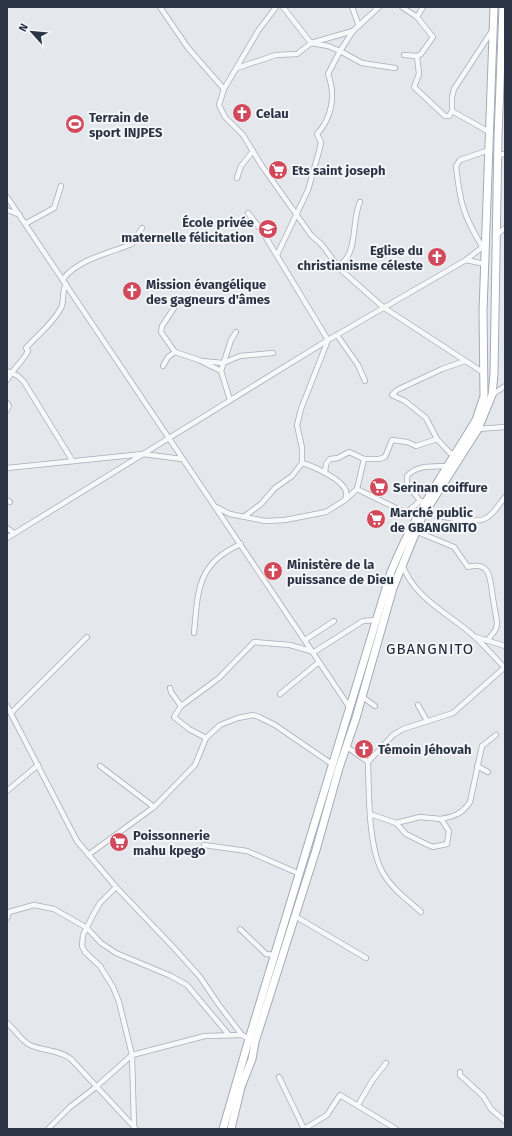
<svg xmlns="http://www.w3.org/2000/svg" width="512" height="1136" font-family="'Fira Sans',sans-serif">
<rect width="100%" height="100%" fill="#e4e7ec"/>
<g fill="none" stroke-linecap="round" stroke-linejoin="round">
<defs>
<g id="minor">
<path d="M160,7L188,48L224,89"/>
<path d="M276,7L258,31L224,89L219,105L225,117L243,135L262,166L311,235L322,245L340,269L383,307L484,373"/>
<path d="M283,7L311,43L353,31"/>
<path d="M352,7L359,26"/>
<path d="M379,7L353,31L340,51L362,63L395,68"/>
<path d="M402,7L417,17L433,37L421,54L417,56L404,55"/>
<path d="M417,17L423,7"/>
<path d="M417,56L419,74L414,87L445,116H449L452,111"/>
<path d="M237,68L276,55L297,54L311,43L328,46L340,51L328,74C336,95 332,118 317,134L321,142L320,148L308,190L277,255"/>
<path d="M489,132L452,111V97L454,89L492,31"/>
<path d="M497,155L505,154"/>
<path d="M237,178L241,166L253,151"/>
<path d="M7,197L350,708"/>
<path d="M7,210L20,215"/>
<path d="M25,224L54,208L61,186"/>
<path d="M495,236L505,228"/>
<path d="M483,248C463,215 460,203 456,166L460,160L489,150"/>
<path d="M466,260L485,264"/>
<path d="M337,266C359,257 351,220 360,202"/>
<path d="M63,279C79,259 109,253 132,244L142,228"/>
<path d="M337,335L358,365L365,381"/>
<path d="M175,352L161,332L162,326L176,305"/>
<path d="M202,361L223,363L240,356L273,353"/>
<path d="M163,366L168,357L175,352L199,360L221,371L230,400"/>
<path d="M7,371L18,376L24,382L72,460"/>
<path d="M221,371L231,340L236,332"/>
<path d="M7,380C13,369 23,361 28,351L26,348C38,334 52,325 61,308C65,300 61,292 66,284"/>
<path d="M492,395L505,386"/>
<path d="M7,403L9,406L7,410"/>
<path d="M478,429L505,427"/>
<path d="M455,454L450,453L437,439L426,418L405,401L392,395L397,390L442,369L465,361"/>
<path d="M364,459H379L385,457L392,440L407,442L416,446L437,439"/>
<path d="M302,463C313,466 342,479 346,491C347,494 346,497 345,500"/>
<path d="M7,468L143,454L182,459"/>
<path d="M325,473L326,464L330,459L338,458L349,452L364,459L357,489L406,513L417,516"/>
<path d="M7,500L10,502"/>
<path d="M420,501L407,484V476C418,464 433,467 448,466"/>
<path d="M216,507L230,514L265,521L285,520L326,512L345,500L357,489"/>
<path d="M406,513L420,501H422"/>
<path d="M245,516L261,504L275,488L292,476L302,463V448L297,425L301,409L328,340L262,231L248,213"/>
<path d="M424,516L426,514C440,515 477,526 488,517C495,512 500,503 505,497"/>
<path d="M7,528L14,533"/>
<path d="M415,531L454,547L468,567C492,560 490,582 493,598C494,606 496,614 497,623L496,629L487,641"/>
<path d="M7,538L328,340L466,260L485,245"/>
<path d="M402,564C415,600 449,613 475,637C486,647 495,658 505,668"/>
<path d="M194,633C198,590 197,563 241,544"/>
<path d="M476,637L505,646"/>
<path d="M305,640L334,621"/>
<path d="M170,688L171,692L181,706L174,717L189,729L206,738"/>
<path d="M280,694L319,662"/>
<path d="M361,696L375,706"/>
<path d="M418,705L427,721"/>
<path d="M7,706L77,841L116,887L175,949L200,977L219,1005L242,1035L249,1039"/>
<path d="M181,706L219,678L254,642L290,645L314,652L363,621L376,620"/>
<path d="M11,713L87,637"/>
<path d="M347,747L368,762"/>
<path d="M100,766L154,807"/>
<path d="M477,766L488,772"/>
<path d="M7,791L38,765"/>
<path d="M370,814L396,823L406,834L426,844L433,847L447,844L449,831L441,819L420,817L396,823"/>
<path d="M441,819C455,816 462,814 470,802L482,746L496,735"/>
<path d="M204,845L247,851L300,874"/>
<path d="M88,855L154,807L195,765L206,738L220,725L238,718L253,715L259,717L275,725L332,764"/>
<path d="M116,887L100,903L93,915L83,935L82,946L85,952L100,966L113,987L119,1002L132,1055L134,1126"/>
<path d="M421,912C408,900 392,889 383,873C368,847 369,793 368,762L393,735L403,729L453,713L505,667"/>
<path d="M295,916L366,958"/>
<path d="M7,918L9,912L34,905L54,909L87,928L101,943L116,953L171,976L187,985L229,1035"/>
<path d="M240,929L266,954L275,955"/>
<path d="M7,1023C16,1030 20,1040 30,1045C43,1051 60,1050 71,1059L136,1129"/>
<path d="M460,1072V1075L483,1096L491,1109L505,1121"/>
<path d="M279,1077L304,1129"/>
<path d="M358,1105L372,1081L386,1063"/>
<path d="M48,1129L70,1107L96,1087L132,1055L205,1036L242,1035"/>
<path d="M304,1129L327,1115L340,1095L396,1129"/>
</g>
<g id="primary">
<path d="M223,1129L249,1039L391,572C413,517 446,470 476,420L484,396L483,311L494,7"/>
<path d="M231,1129L241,1087L252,1059L255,1042L316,850L339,768L356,718L393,588L422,517L478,429L492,395L494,374L498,136L503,7"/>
</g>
</defs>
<!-- minor casing -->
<use href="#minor" stroke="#a9aeb7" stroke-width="6"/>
<!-- primary casing -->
<use href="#primary" stroke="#a3abb8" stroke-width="9"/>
<!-- minor -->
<use href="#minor" stroke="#f7f8fa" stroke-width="4.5"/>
<!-- primary -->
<use href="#primary" stroke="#fff" stroke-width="7"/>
</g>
<!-- icons -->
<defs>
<symbol id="church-disc" viewBox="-11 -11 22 22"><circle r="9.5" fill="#d1495b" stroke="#f4f6f9"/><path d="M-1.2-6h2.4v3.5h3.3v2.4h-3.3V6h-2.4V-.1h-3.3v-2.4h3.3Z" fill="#fff"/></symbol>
<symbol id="stadium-disc" viewBox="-11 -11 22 22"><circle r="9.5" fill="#d1495b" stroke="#f4f6f9"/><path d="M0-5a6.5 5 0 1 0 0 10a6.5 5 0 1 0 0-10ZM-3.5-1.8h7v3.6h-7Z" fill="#fff"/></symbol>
<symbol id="supermarket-disc" viewBox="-11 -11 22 22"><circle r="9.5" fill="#d1495b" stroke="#f4f6f9"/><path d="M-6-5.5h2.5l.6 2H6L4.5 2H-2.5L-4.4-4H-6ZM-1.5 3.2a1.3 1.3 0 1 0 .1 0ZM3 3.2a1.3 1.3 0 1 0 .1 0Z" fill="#fff"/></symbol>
<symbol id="school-disc" viewBox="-11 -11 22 22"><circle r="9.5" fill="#d1495b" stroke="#f4f6f9"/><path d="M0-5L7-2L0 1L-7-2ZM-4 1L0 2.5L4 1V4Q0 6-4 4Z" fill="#fff"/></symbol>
</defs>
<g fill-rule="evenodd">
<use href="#church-disc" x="231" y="102" width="22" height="22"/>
<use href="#stadium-disc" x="64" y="113" width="22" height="22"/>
<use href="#supermarket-disc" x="267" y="159" width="22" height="22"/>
<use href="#school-disc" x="257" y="218" width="22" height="22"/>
<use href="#church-disc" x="426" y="246" width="22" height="22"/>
<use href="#church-disc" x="121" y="280" width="22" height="22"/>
<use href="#supermarket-disc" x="368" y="476" width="22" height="22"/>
<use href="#supermarket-disc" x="365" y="508" width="22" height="22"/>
<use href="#church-disc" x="262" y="560" width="22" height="22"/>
<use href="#church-disc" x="353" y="738" width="22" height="22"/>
<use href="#supermarket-disc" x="108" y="831" width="22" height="22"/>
</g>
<g text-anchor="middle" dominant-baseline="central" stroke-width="4" stroke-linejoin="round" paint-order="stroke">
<!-- poi labels -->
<g font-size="13" font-weight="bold" fill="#2b3445" stroke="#f4f6f9" text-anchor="start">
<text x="256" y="113">Celau</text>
<text x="89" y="117">Terrain de<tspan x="89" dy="15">sport INJPES</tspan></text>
<text x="292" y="170">Ets saint joseph</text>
<text x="254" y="222" text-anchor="end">École privée<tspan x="254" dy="15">maternelle félicitation</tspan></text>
<text x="423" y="250" text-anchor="end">Eglise du<tspan x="423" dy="15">christianisme céleste</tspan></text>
<text x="146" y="284">Mission évangélique<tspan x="146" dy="15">des gagneurs d'âmes</tspan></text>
<text x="393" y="487">Serinan coiffure</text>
<text x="390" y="512">Marché public<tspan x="390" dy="15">de GBANGNITO</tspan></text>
<text x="287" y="564">Ministère de la<tspan x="287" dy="15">puissance de Dieu</tspan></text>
<text x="378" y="749">Témoin Jéhovah</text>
<text x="133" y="835">Poissonnerie<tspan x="133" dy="15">mahu kpego</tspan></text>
</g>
<!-- quarter labels -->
<g font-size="15" letter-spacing="1" fill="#1d2536" stroke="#f4f6f9">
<text x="430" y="649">GBANGNITO</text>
</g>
</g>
<!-- border -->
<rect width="512" height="1136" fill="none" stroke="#2b3445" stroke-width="16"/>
<!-- north arrow -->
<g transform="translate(32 32) rotate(297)" stroke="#f4f6f9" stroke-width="3" paint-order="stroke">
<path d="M0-3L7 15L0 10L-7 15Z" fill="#2b3445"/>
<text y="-6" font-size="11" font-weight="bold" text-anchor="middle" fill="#2b3445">N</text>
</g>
</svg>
